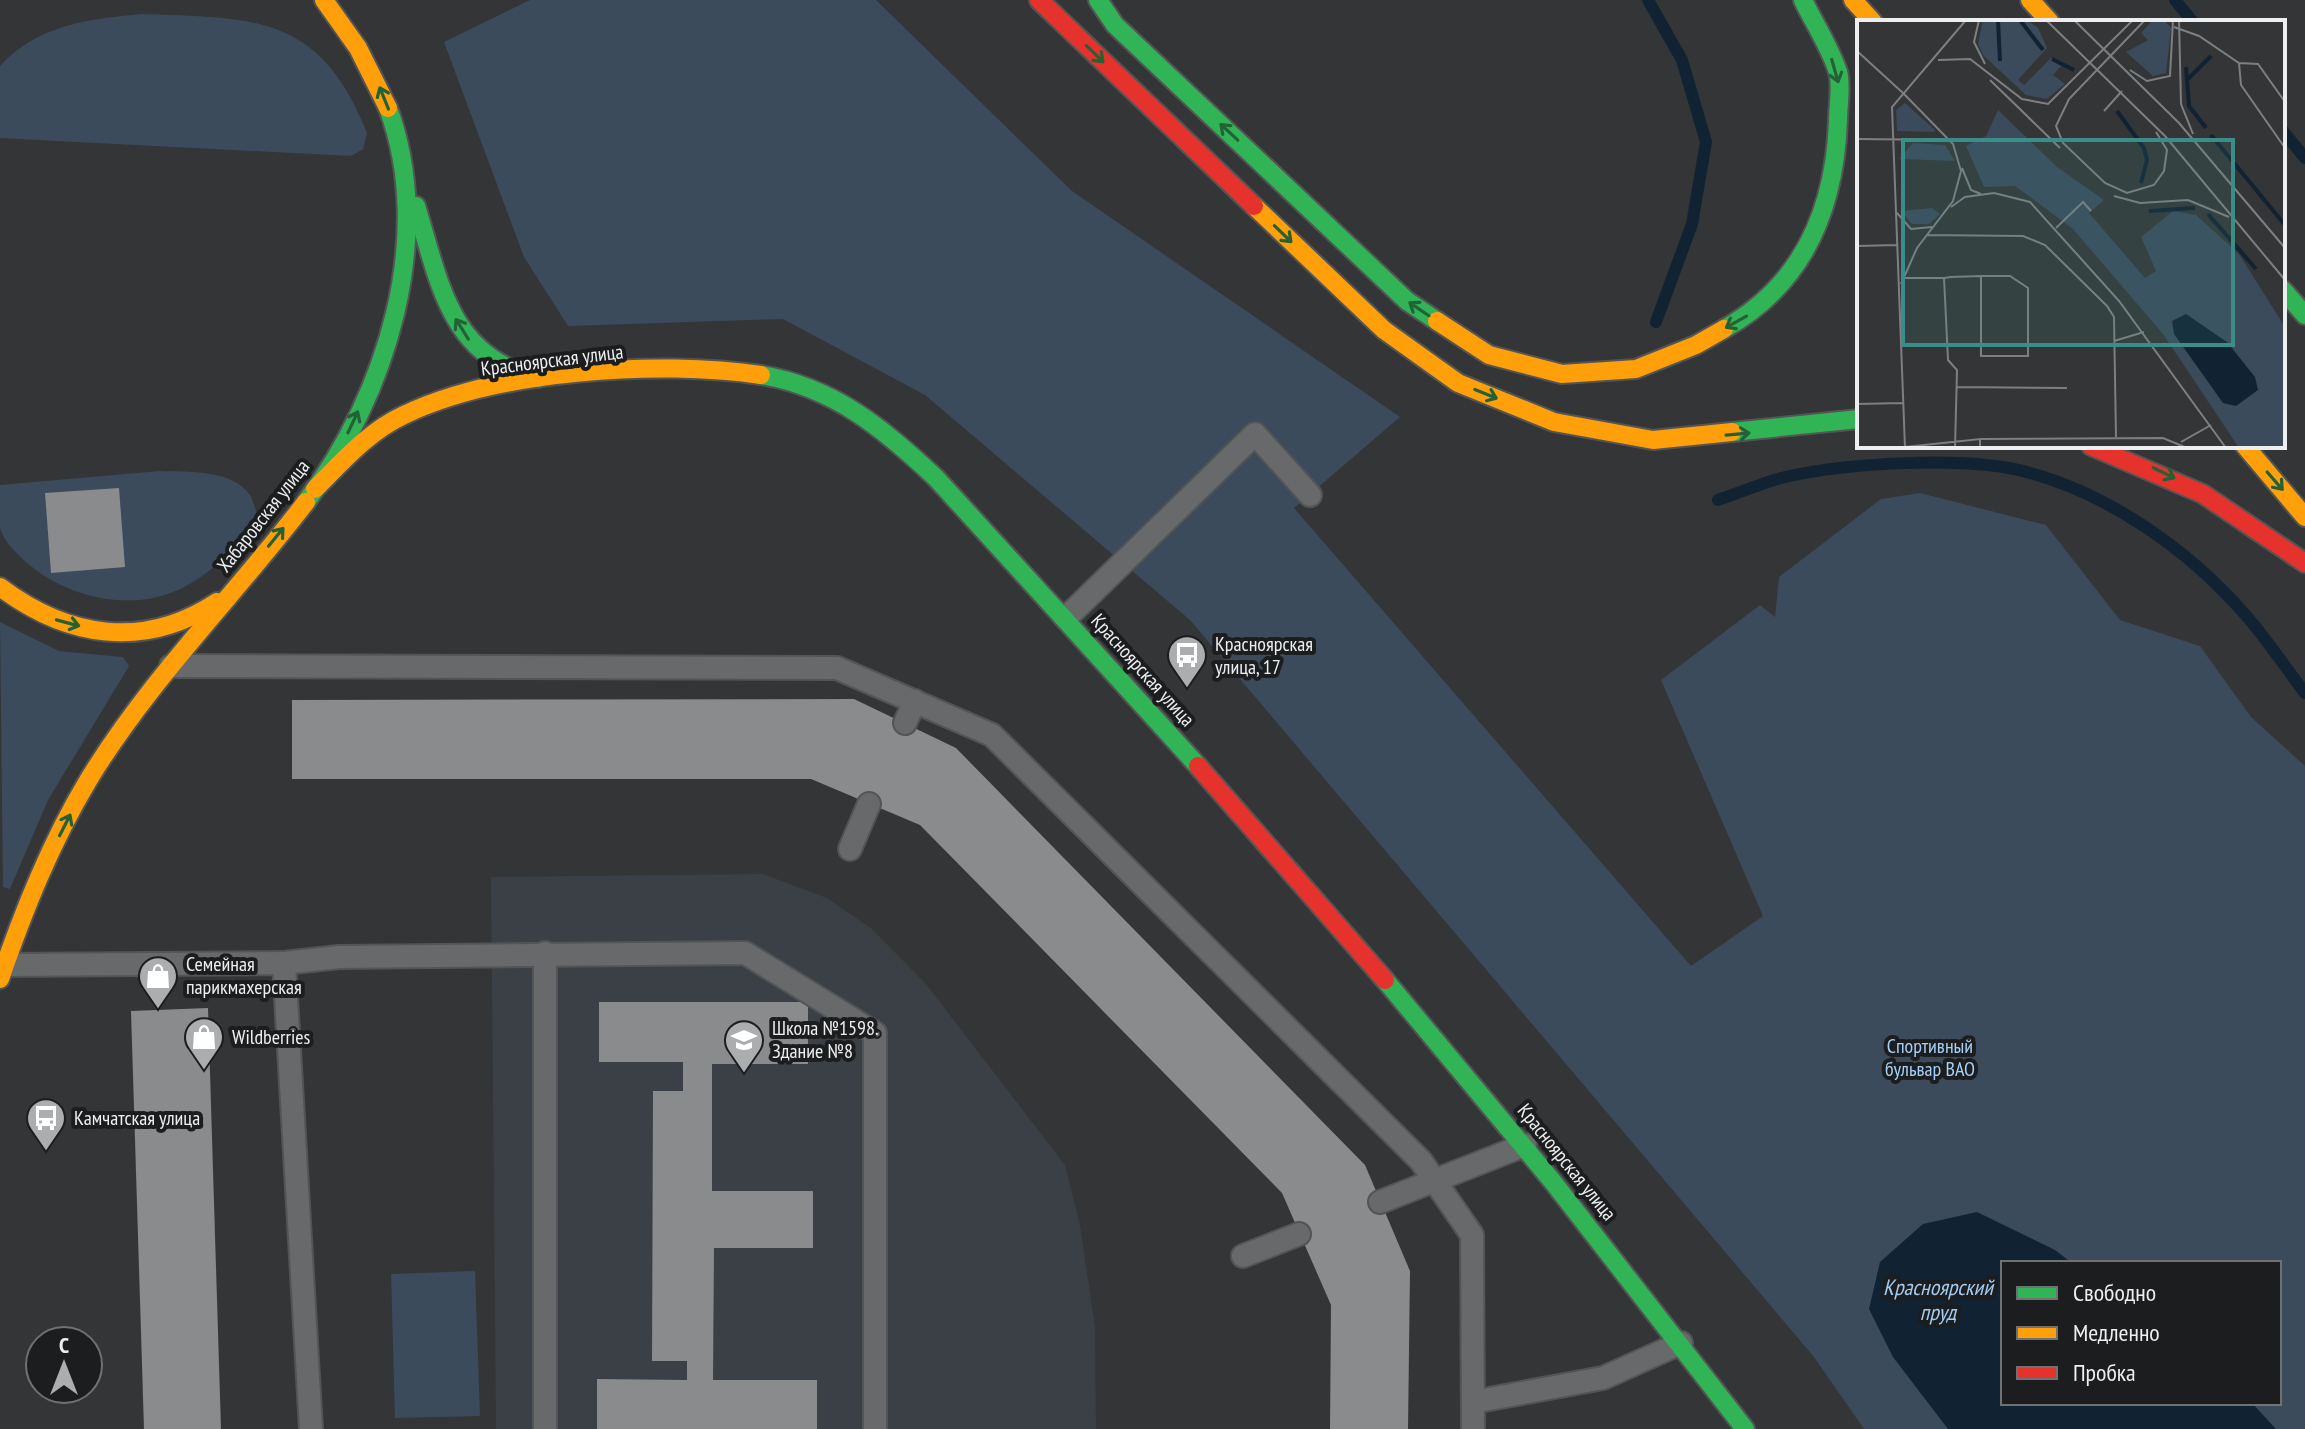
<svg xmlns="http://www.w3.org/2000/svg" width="2305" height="1429" font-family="'PT Sans Narrow',sans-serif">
<rect width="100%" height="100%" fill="#333537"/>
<!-- built -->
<path fill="#3a4045" d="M763,874L827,898L872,929L926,984L1065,1165L1080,1225L1095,1327L1096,1429H496L491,877Z"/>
<!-- green -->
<g fill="#3b4b5b" fill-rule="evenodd">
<path d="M530,0H876L1072,191L1400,417L1294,508L1691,966L1763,916L1661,680L1760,605L1775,617L1779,577L1881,499L1920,493L2046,525L2120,620L2200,646L2251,717L2305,766V1429H1864L1814,1357L1190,620L925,395L783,319L568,326L524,257L444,42ZM2003,1263H2279V1403H2003Z"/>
<path d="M141,14C252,18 320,13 367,133L363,149L351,156L0,138V66C37,25 89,19 141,14Z"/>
<path d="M160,471C187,472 232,469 250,495C254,502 256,512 258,519C237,544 216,570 186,586C135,614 68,599 26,562C16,553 4,542 0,528C0,516 0,498 0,485Z"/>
<path d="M0,622L59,651L123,657L129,666L48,800L10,889L3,887Z"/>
<path d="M475,1271L480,1416L395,1418L391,1274Z"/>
</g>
<!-- water -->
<path fill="#112332" d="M1977,1212L2055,1250L2072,1263H2003V1403H2252L2276,1429H1948L1893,1357L1869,1309L1880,1262L1923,1224Z"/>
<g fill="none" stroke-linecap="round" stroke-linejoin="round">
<!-- stream -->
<g stroke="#112332" stroke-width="12">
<path d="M1648,0L1682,60L1706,142L1692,224L1656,322"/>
<path d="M2175,0L2193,22"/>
<path d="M2283,131L2305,158"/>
<path d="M1718,500C1739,493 1760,484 1781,478C1843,463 1969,455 2030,473C2110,495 2187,549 2242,611C2265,636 2284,666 2305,693"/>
</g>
</g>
<!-- building -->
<g fill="#8a8b8d">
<path d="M119,488L125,567L51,573L45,493Z"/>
<path d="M854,699L956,748L1365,1165L1410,1271L1408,1429H1330L1331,1305L1282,1193L920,825L811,779H292V700Z"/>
<path d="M599,1002H808V1064H712V1191H813V1248H714L713,1380H817V1429H597V1379L687,1380V1361H652L653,1091H683V1062H599Z"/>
<path d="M208,1008L221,1429H144L131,1011Z"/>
</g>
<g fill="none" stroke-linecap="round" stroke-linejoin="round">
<defs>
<g id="lane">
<path d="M1066,618L1255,434L1310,495"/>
<path d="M171,666L837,668L992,735L1421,1161L1472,1235L1473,1429"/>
<path d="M905,723L915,701"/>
<path d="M850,849L869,804"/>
<path d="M545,953V1429"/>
<path d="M284,963L339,957L745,953L875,1033V1429"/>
<path d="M5,965L284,963L311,1429"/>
<path d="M1380,1202L1525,1145"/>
<path d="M1243,1256L1299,1234"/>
<path d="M1473,1402L1603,1378L1681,1343"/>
</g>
<g id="fast">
<path d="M1098,0L1115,25L1407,301L1437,321"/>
<path d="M416,206C440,283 449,357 538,378"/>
<path d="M2283,290L2305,315"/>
<path d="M1724,329C1804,284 1835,209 1838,120C1838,106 1842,85 1838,72C1830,47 1814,23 1803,0"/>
<path d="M761,375C834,387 884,429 936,478L1198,766"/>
<path d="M1732,432L1859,419"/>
<path d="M306,502C386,396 436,237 388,108"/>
<path d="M1385,980L1553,1182L1745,1429"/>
</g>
<g id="slow">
<path d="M324,0L358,48L388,108"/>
<path d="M1853,0L1873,22"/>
<path d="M2030,0L2050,22"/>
<path d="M1254,206L1384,330L1458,383L1554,422L1653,440L1732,432"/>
<path d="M1437,321L1489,355L1562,374L1636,369L1696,345L1724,329"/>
<path d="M2245,446L2305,517"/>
<path d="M315,489C342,462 369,431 404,415C497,370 659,360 761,375"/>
<path d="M0,587C68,638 144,650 217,602"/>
<path d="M0,979C24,910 51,842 89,779C150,679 235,595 306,502"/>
</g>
<g id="jam">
<path d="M1039,0L1254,206"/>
<path d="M2091,446L2203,494L2305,563"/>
<path d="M1198,766L1385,980"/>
</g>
</defs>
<!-- lane casing -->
<use href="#lane" stroke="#525455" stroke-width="26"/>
<!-- fast casing -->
<use href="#fast" stroke="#525455" stroke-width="22"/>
<!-- slow casing -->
<use href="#slow" stroke="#525455" stroke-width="22"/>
<!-- jam casing -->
<use href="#jam" stroke="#525455" stroke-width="22"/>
<!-- lane -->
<use href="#lane" stroke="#68696a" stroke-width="22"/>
<!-- fast -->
<use href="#fast" stroke="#30b455" stroke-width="18"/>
<!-- slow -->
<use href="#slow" stroke="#ff9f0a" stroke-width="18"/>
<!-- jam -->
<use href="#jam" stroke="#e5322d" stroke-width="18"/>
</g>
<!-- one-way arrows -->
<defs><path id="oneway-shaft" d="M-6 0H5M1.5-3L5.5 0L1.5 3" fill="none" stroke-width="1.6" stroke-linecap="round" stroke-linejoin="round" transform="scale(2)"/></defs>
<g stroke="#246137">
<use href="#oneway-shaft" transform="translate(1095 54) rotate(44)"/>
<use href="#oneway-shaft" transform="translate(1835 71) rotate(74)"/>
<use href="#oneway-shaft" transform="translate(384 98) rotate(-112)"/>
<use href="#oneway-shaft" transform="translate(1229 132) rotate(-137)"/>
<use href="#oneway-shaft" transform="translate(1283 234) rotate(44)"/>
<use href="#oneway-shaft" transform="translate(1419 309) rotate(-146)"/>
<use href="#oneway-shaft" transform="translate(1736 322) rotate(151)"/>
<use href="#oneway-shaft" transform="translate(462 329) rotate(-122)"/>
<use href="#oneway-shaft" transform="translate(1486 394) rotate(22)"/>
<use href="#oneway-shaft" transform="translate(353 422) rotate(-65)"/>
<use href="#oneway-shaft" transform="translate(1738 434) rotate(-5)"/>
<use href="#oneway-shaft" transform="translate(2164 473) rotate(26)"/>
<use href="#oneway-shaft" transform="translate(2275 481) rotate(49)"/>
<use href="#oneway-shaft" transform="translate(276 537) rotate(-51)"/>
<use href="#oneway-shaft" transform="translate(68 623) rotate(15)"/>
<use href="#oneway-shaft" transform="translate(65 825) rotate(-63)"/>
</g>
<!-- icons -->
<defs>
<symbol id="bus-pin" viewBox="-11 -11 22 30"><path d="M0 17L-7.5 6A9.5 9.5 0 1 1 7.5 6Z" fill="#acadaf" stroke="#1b1d1e"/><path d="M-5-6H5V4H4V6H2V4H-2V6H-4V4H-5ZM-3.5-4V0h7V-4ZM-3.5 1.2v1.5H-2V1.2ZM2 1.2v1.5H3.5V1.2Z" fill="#fff"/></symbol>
<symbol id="shop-pin" viewBox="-11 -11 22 30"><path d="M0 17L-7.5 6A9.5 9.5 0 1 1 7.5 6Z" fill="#acadaf" stroke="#1b1d1e"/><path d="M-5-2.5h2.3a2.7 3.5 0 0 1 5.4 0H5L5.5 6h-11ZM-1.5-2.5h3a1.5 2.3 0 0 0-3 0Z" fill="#fff"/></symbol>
<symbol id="school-pin" viewBox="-11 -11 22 30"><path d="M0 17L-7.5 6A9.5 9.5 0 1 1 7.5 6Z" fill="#acadaf" stroke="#1b1d1e"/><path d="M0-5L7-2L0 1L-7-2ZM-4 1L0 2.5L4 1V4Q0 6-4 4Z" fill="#fff"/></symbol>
</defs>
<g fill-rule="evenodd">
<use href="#bus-pin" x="1165" y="633" width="44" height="60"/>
<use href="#shop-pin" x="136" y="954" width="44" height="60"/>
<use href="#shop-pin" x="182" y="1015" width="44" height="60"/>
<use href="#school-pin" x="722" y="1018" width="44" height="60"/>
<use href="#bus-pin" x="24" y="1096" width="44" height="60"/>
</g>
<g text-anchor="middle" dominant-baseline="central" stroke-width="8" stroke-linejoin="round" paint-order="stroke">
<!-- street labels -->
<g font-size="20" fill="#edeef0" stroke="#1b1d1e">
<text transform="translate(552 360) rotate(-7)">Красноярская улица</text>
<text transform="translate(263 516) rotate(-52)">Хабаровская улица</text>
<text transform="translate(1143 670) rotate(48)">Красноярская улица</text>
<text transform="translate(1567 1162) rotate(51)">Красноярская улица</text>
</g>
<!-- poi labels -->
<g font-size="20" fill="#edeef0" stroke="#1b1d1e" text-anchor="start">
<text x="1215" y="644">Красноярская<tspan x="1215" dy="23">улица, 17</tspan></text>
<text x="186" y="964">Семейная<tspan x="186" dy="23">парикмахерская</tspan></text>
<text x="772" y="1028">Школа №1598.<tspan x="772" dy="23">Здание №8</tspan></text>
<text x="232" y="1037">Wildberries</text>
<text x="74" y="1118">Камчатская улица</text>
</g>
<!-- park labels -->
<g font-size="20" fill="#a6d0f8" stroke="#1b1d1e">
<text x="1930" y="1046">Спортивный<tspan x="1930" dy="23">бульвар ВАО</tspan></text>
</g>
<!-- water labels -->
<g font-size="22" font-style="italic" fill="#a1cbf3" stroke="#1b1d1e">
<text x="1938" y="1287">Красноярский<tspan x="1938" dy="25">пруд</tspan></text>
</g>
</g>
<!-- overview -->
<g transform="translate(1857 20)">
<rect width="428" height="428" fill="#333537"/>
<path d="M126,0H170L181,8L190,28L161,60L167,65L194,38L204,46L196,55L208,64L190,79L169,75L126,35L121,24ZM296,0H307L314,8L309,53L296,56L269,32L291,20L284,13ZM48,83L78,110L77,112L40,111L39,90ZM141,90L200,147L247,180L232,193L288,258L299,251L284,217L316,191L339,195L382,234L428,307V428H382L306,314L216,209L158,166L127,167L109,126L129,116ZM56,123L88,125L98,141L42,139ZM75,188L83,194L72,204H55L44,191Z" fill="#3b4b5b"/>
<path d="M329,294L370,322L398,357L401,370L379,386L366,383L317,314L315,301Z" fill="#112332"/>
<path fill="none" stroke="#112332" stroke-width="4" d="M141,0L143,41M163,0L186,30M195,39L217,50M329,47L332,86L349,108M329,61L354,36M260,91L287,128L290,140L284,163M354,115L428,205M292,191L338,188M351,194L399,249"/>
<path fill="none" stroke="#7d7f81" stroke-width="2" d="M122,0L117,22L128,44M189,0L308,116L428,260M217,0L322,103L428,228M288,0L212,79L199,106L206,123L248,163L270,173L297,165L307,151L310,130L299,112M322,0L324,84L336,114M317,7L342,16L382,43L401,44L428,82M0,31L46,73M81,40L113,39L165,79L191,84L276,0M382,43L384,65L428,128M273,50L290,61L313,56L316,0M133,60L203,128M247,91L265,71M0,119L91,120M105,148L114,170L124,174M257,176L283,183L331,180L372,197M94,187L108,177L137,173L173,182L262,281L369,428M40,193L54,209L75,207M199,208L226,182L234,191M70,215L166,216L188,225L250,286L257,297L259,417M0,226L40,225M46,258H87L91,340L100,350L98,428M87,258L94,257L124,256H153L171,268V336H124V256M44,264L60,228L96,181L104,151L96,124L46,73M257,321L287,312M100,367L210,368M0,384L46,383M123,419L306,418L330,428M324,422L354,405M48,427L123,419V428M48,428L35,87L109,0"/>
<path fill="#3b8e88" fill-opacity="0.15" stroke="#3b8e88" stroke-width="4" d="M46,120H376V325H46Z"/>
<rect width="428" height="428" fill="none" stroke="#edeef0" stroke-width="4"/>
</g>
<!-- legend -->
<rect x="2001" y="1261" width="280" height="144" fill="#1b1d1e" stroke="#6f7172" stroke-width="2"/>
<rect x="2017" y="1287" width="40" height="12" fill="#30b455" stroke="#6f7172" stroke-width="2"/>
<text x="2073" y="1301" font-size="24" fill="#edeef0">Свободно</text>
<rect x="2017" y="1327" width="40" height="12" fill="#ff9f0a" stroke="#6f7172" stroke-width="2"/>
<text x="2073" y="1341" font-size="24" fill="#edeef0">Медленно</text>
<rect x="2017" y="1367" width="40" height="12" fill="#e5322d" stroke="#6f7172" stroke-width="2"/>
<text x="2073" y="1381" font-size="24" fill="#edeef0">Пробка</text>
<!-- north arrow -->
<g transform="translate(64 1365)"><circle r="38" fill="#1b1d1e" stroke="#6f7172" stroke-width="2"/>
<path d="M0-6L14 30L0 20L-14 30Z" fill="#acadaf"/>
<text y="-12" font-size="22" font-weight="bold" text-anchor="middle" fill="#edeef0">С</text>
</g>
</svg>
